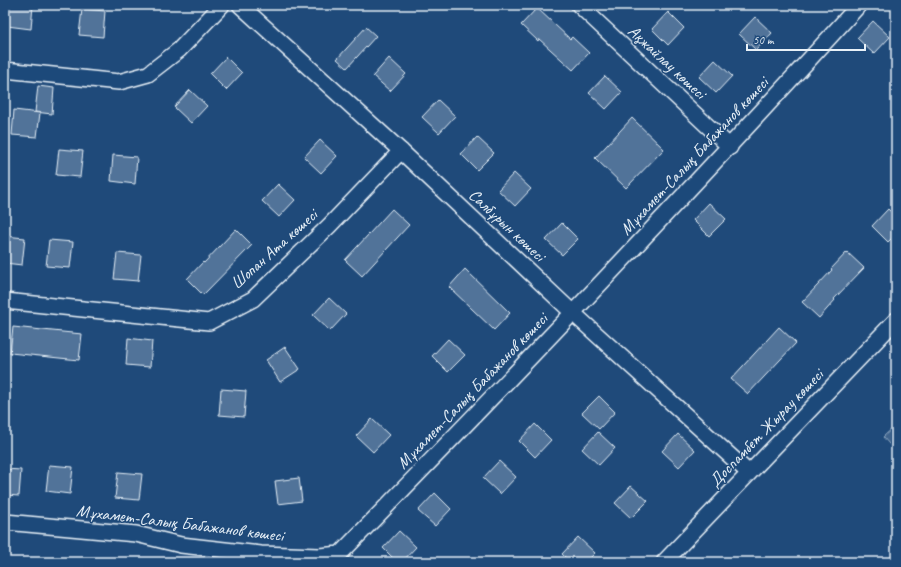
<svg xmlns="http://www.w3.org/2000/svg" width="901" height="567" font-family="Caveat,sans-serif">
<rect width="100%" height="100%" fill="#1f4a7a"/>
<filter id="ink" filterUnits="userSpaceOnUse"><feTurbulence type="fractalNoise" baseFrequency=".025" numOctaves="2"/><feDisplacementMap in="SourceGraphic" scale="8" xChannelSelector="R" yChannelSelector="G"/><feConvolveMatrix kernelMatrix="1 2 1 2 8 2 1 2 1" color-interpolation-filters="sRGB"/></filter>
<g filter="url(#ink)">
<!-- green -->
<path fill="#3c628c" stroke="#92aac2" d="M896,425V452L883,437Z"/>
<!-- building -->
<g fill="#517399" stroke="#e8f1f8">
<path d="M9,5H33L31,29L7,26Z"/>
<path d="M537,8L570,39L572,37L589,53L573,70L539,39L538,41L521,25Z"/>
<path d="M82,9L105,11L103,37L79,35Z"/>
<path d="M668,12L684,28L668,45L652,29Z"/>
<path d="M755,17L772,33L756,50L739,34Z"/>
<path d="M873,21L890,37L874,54L857,38Z"/>
<path d="M366,27L376,36L347,68L337,59Z"/>
<path d="M226,57L242,73L226,90L210,74Z"/>
<path d="M389,58L406,74L390,91L373,76Z"/>
<path d="M715,60L732,76L716,93L699,77Z"/>
<path d="M605,76L622,92L606,109L589,93Z"/>
<path d="M38,86L54,88L52,114L35,112Z"/>
<path d="M190,90L207,106L191,123L174,107Z"/>
<path d="M438,100L455,116L439,133L422,117Z"/>
<path d="M14,110L40,113L37,137L12,135Z"/>
<path d="M632,118L664,149L626,188L595,158Z"/>
<path d="M477,137L494,153L477,170L461,154Z"/>
<path d="M320,140L337,156L321,173L304,157Z"/>
<path d="M59,149L83,151L80,177L56,175Z"/>
<path d="M113,155L137,157L135,184L111,181Z"/>
<path d="M514,173L531,189L515,206L498,190Z"/>
<path d="M278,184L295,200L279,217L262,201Z"/>
<path d="M709,203L726,219L709,236L693,220Z"/>
<path d="M392,209L409,225L362,276L345,260Z"/>
<path d="M888,209L896,217V234L888,242L872,226Z"/>
<path d="M562,223L578,239L562,255L546,240Z"/>
<path d="M236,229L252,245L203,295L187,279L203,262L204,263Z"/>
<path d="M5,236L25,238L22,265L5,263Z"/>
<path d="M49,240L73,242L70,268L46,266Z"/>
<path d="M847,252L864,268L834,299L835,300L819,318L802,302L832,270L831,269Z"/>
<path d="M117,253L141,255L138,281L114,279Z"/>
<path d="M465,269L510,313L494,330L449,287Z"/>
<path d="M329,298L346,314L330,331L313,315Z"/>
<path d="M13,327L82,334L79,360L10,353Z"/>
<path d="M779,327L796,343L748,394L731,379Z"/>
<path d="M128,338L152,341L150,367L126,365Z"/>
<path d="M448,339L465,355L448,372L432,356Z"/>
<path d="M285,347L300,369L280,382L266,360Z"/>
<path d="M221,389L246,391L244,417L219,415Z"/>
<path d="M599,396L615,412L599,429L582,413Z"/>
<path d="M372,419L389,435L373,452L356,436Z"/>
<path d="M535,424L551,440L535,457L519,441Z"/>
<path d="M598,432L615,448L599,465L582,449Z"/>
<path d="M678,434L695,450L679,467L662,451Z"/>
<path d="M499,461L516,477L500,494L483,478Z"/>
<path d="M49,465L73,467L70,494L46,491Z"/>
<path d="M5,469L21,470L19,496L5,495Z"/>
<path d="M118,472L142,474L139,500L115,498Z"/>
<path d="M299,478L302,501L278,504L275,481Z"/>
<path d="M631,486L648,501L631,518L615,503Z"/>
<path d="M435,493L451,509L435,526L418,511Z"/>
<path d="M399,531L416,547L402,562H397L383,548Z"/>
<path d="M578,537L595,553L586,562H570L562,554Z"/>
</g>
<g fill="none" stroke-linecap="round" stroke-linejoin="round">
<defs>
<g id="minor">
<path d="M240,5L401,151L573,313L749,473"/>
<path d="M579,5L730,147"/>
<path d="M5,70L119,82L148,74L179,50L222,5"/>
<path d="M5,301L209,322L253,299L329,226L401,151"/>
<path d="M5,522L136,534L181,545L261,554L319,556L340,554C516,374 690,191 859,5"/>
<path d="M664,562L896,320"/>
</g>
</defs>
<!-- minor casing -->
<use href="#minor" stroke="#e8f1f8" stroke-width="18"/>
<!-- minor -->
<use href="#minor" stroke="#1f4a7a" stroke-width="15"/>
</g>
</g>
<g text-anchor="middle" dominant-baseline="central" stroke-width="3" stroke-linejoin="round" paint-order="stroke">
<!-- street labels -->
<g font-size="17" fill="#e8f1f8" stroke="#1f4a7a">
<text transform="translate(667 62) rotate(43)">Ақжайлау көшесі</text>
<text transform="translate(694 156) rotate(-47)">Мұхамет-Салық Бабажанов көшесі</text>
<text transform="translate(507 225) rotate(43)">Салбұрын көшесі</text>
<text transform="translate(274 249) rotate(-42)">Шопан Ата көшесі</text>
<text transform="translate(472 391) rotate(-46)">Мұхамет-Салық Бабажанов көшесі</text>
<text transform="translate(766 428) rotate(-46)">Доспамбет Жырау көшесі</text>
<text transform="translate(180 523) rotate(7)">Мұхамет-Салық Бабажанов көшесі</text>
</g>
</g>
<!-- margin -->
<rect width="901" height="567" fill="none" stroke="#1f4a7a" stroke-width="20"/>
<rect x="10" y="10" width="881" height="547" fill="none" stroke="#e8f1f8" stroke-width="1.5" filter="url(#ink)"/>
<!-- scale -->
<path d="M747 44v6h118v-6" fill="none" stroke="#e8f1f8" stroke-width="2"/>
<text x="753" y="44" font-size="12" fill="#e8f1f8" stroke="#1f4a7a" stroke-width="3" paint-order="stroke">50 m</text>
</svg>
